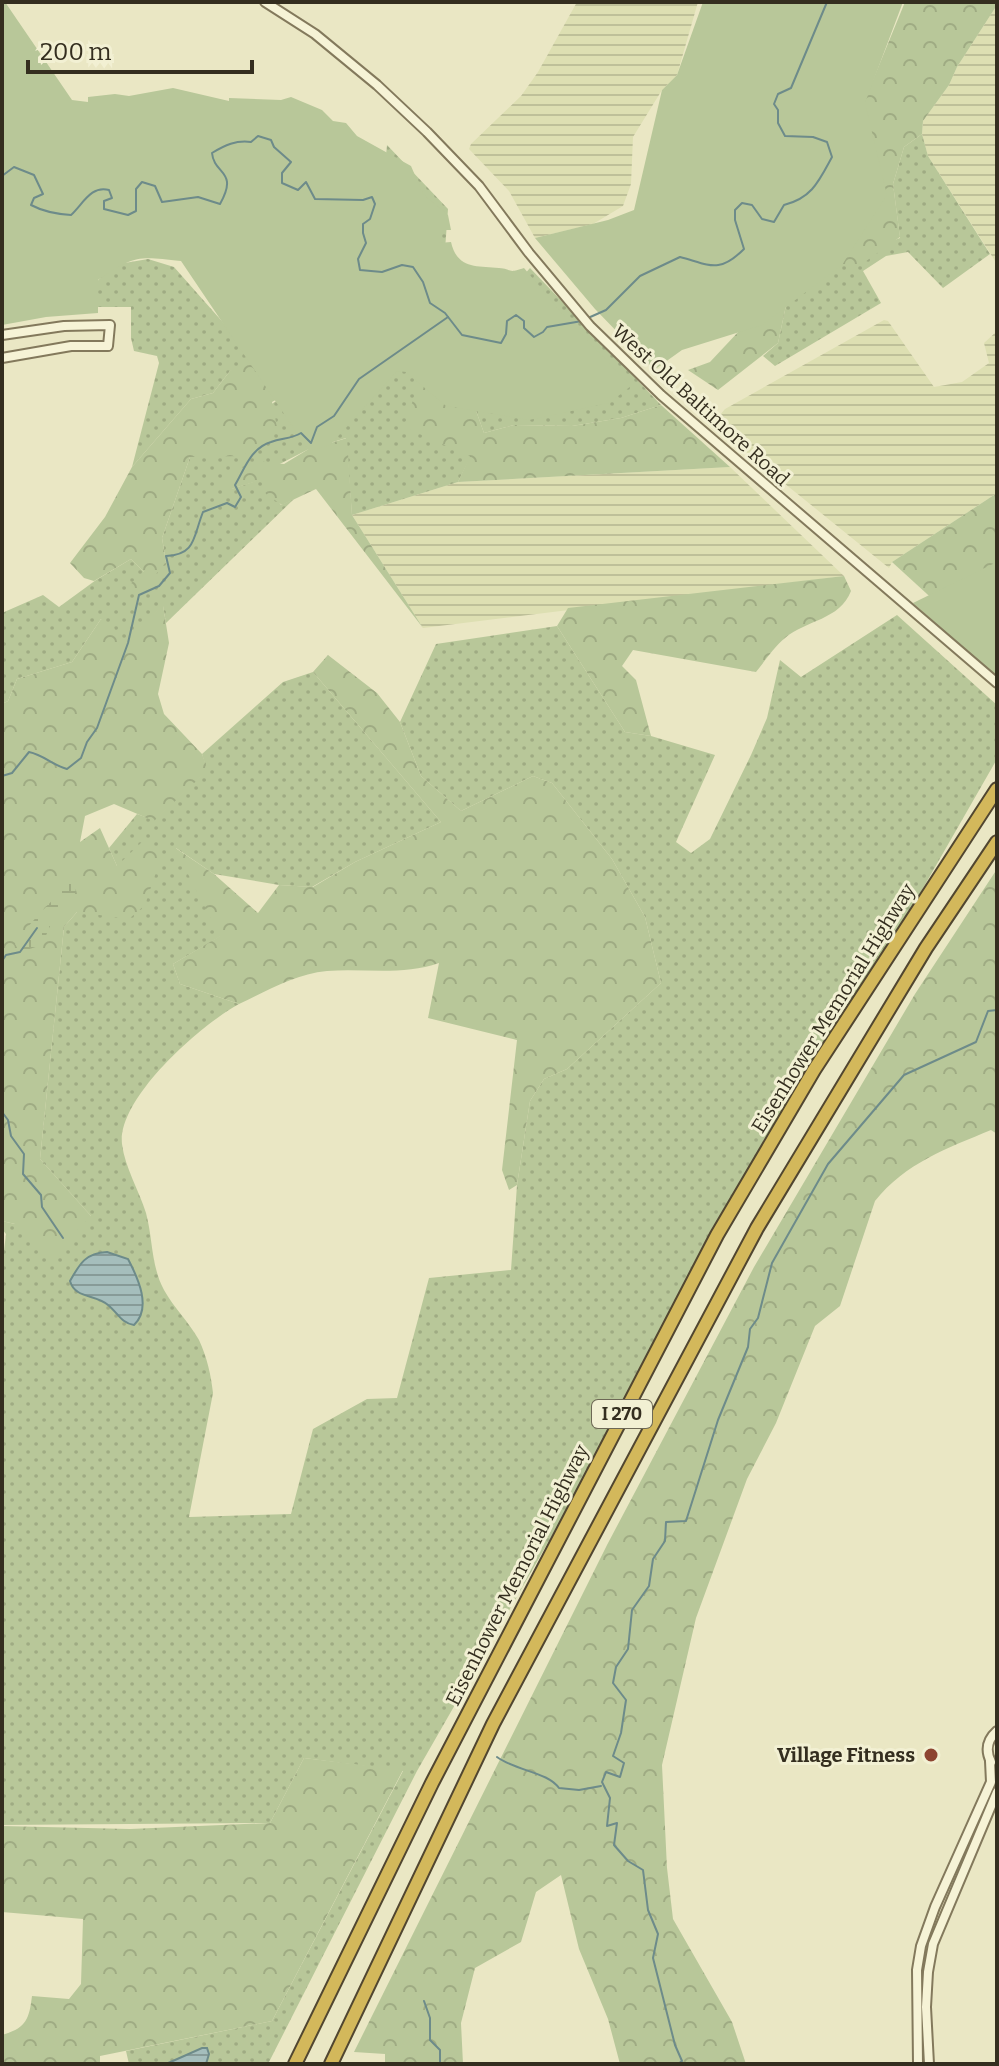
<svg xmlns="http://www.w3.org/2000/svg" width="999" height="2066" font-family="Bitter,serif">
<defs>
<pattern id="farmland-rules" width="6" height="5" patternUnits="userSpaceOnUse" patternTransform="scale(2)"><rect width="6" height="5" fill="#dddfb2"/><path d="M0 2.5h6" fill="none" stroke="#bec099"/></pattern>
<pattern id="grass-dots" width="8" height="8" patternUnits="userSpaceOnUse" patternTransform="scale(2)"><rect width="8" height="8" fill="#b8c799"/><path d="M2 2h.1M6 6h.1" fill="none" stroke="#9fab83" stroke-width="1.8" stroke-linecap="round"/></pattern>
<pattern id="forest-crowns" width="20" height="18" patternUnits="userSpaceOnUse" patternTransform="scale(2)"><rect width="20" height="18" fill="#b8c799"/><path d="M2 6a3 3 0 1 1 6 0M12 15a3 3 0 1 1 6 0" fill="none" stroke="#9fab83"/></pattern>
<pattern id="wetland-marsh" width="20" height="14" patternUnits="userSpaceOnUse" patternTransform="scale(2)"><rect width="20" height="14" fill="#b8c799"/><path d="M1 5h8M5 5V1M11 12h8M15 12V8" fill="none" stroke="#9fab83"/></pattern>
<pattern id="water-rules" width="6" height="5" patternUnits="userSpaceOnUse" patternTransform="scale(2)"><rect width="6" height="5" fill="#a5bebc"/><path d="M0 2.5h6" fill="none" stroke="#879b98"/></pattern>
</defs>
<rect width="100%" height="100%" fill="#eae7c4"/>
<!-- farmland -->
<g fill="url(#farmland-rules)">
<path d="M577,2H698L677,75L662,90L633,137L631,184L623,206L593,224L535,238L509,191L469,149L471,144L521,96L538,72Z"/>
<path d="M997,5V264L928,156L922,134L923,121L949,85L957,67Z"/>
<path d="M884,320L888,321L934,387L962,382L989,363L984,343L997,331V493L892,562L889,568L721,432L714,422L725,409Z"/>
<path d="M730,467L844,576L423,628L352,515L458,482Z"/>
</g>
<!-- grass -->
<g fill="url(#grass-dots)">
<path d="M922,134L928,156L990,254L943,288L908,252L886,256L863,271L881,303L775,366L763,356L778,343L788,296L827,265L900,238L893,184L904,147Z"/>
<path d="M387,145L448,209L445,250L409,245L516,284L530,268L661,405L621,418L572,426L514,425L484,433L474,405L471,456L458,482L352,515L346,438L307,450L231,489L262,479L281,505L294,499L166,623L163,606L119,647L101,619L72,662L17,679L8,701L2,704V613L43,595L59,607L96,580L131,559L144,572L166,562L162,538L190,457L290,392L289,365L230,371L213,393L191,399L132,467L159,363L157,356L134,351L131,338V307H83L78,301L113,265L148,259L174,267L235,336L290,340L384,177Z"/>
<path d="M897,615L997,705V759L417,1771L268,2064H129L126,2051L272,2021L403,1771L304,1758L270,1823L2,1825V1267L6,1234L2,1229V1221L15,1224L91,1216L40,1159L64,927L117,866L109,848L137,814L154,820L207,770L202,754L283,682L313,672L441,822L355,862L312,887L279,885L214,874L176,848L221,936L173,964L180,984L239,1004C202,1024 117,1098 122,1144C125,1168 139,1190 146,1213C153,1239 151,1266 164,1290C174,1308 189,1322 199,1340C207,1357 211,1375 213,1393L189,1517L291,1514L313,1429L367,1399L397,1398L429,1278L511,1270L517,1185L530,1101L544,1079L567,1069L661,983L645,917L612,859L552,783L533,776L461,811L421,776L400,722L436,644L557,626L625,732L651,736L715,755L676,842L691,853L710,839L751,755L767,718L780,660L801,677Z"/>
</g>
<!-- forest -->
<g fill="url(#forest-crowns)">
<path d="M905,2H997V5L957,67L949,85L923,121L922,134L904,147L893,184L900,237L862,264L827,265L788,296L778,343L718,390L688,370L710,362L740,330L864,102Z"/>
<path d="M259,352L290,392L272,402L277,427L243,456L190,457L162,538L166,562L139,595L129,585L144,572L131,559L94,581L84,578L70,563L105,517L132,467L191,399L213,393L230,371Z"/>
<path d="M423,370L474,405L484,433L514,425L572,426L621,418L661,405L730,467L458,482L470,456L404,427Z"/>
<path d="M347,438L352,515L423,628L316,489L282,505L266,494L261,480L231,489L217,481L256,461L284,464L307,450Z"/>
<path d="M997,493V658L892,562Z"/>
<path d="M844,576L851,591C840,620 806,620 785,638C774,647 765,661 756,672L633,650L622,666L636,680L651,736L625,732L557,626L568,608Z"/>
<path d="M163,605L169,643L158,694L164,714L202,754L208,770L154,821L114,804L85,816L80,842L100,828L117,866L145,839L161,857L145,905L129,919L77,912L64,927L40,1159L91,1216L49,1259L15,1224L2,1221V704L8,701L17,679L72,662L101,619L114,627L119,646Z"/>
<path d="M328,655L377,693L400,722L421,776L461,811L533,776L552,783L612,859L645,917L661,983L567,1069L544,1079L530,1101L517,1185L509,1190L502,1170L517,1040L428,1018L439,963C402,976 364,968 327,971C295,974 267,991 239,1004L180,984L173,964L220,936L174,847L214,874L258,913L279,885L313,887L355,862L441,822L313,672Z"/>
<path d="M997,869V1134L991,1130C948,1148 905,1163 875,1201L840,1306L815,1326L776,1423L747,1479L696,1618L662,1765L667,1868L673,1919L732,2022L746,2064H620L608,2019L579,1949L561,1875L536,1892L521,1942L475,1968L461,2023L463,2064H385V2054L354,2052L607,1545L754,1267L915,994Z"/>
<path d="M304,1758L403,1770L272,2021L100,2056V2064H2V2035C26,2028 29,2020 32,1996L69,1999L81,1984L83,1919L2,1912V1826L130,1829L270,1823Z"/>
</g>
<!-- wetland -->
<path fill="url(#wetland-marsh)" d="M72,879L76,892L53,919L42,945L20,952L15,944C31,920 53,901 72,879Z"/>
<!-- park -->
<g fill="#b8c799">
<path d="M2,2H5L72,100L88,102V97L115,94L129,96L173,88L229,101V98L281,100L291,97L322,110L333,121L346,123L357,136L411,166L423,194L448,215L451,230H439V243L451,242C457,269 477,266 499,268C513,269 507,274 524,268L565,317L631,386L609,403L529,420L446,406L406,372L397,371L330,445L309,451L181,261C138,256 134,255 98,280V313L46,317L2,325Z"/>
<path d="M703,2H903L865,103L887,195L842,265L762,325L682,350L654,370L595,309L535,238L608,220L634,210L662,90L677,75Z"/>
<path d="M997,562V678L913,603Z"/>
</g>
<!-- water -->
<g fill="url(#water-rules)" stroke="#6d8b8a" stroke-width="2">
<path d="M107,1252L128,1259C138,1278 152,1308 134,1325C121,1323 118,1313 108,1305C96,1294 75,1299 70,1281C80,1263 86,1253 107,1252Z"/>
<path d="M202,2048H207L209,2054L206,2064H166Z"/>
</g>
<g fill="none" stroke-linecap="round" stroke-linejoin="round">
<!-- stream -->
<g stroke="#6d8b8a" stroke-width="2">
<path d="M2,176L14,167L34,175L43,194L34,198L31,205C44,212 56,214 71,215C83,204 91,185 109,190L112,198L104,201V209L128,215L136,211V189L142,182L155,186L162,202L198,197L220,204C239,170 214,175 212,153C225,145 236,140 251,142L258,136L271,140L274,147L291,162L282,173V183L298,190L306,182L315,199L363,200L372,197L375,204L370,219L363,224V233L366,243L358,259L360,270L382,272L402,265L413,267L423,282L430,303L445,313L462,335L501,343L506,334L507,321L516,315L524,321V328L534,337L543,332L547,327L582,321"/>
<path d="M588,318L606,310L640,276L680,257C710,265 719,274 744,249L735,220V210L742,203L752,205L762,219L774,222L784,205C812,198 819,181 832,157L827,142L813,137L785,136L778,123V110L774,104L778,94L791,88L827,2"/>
<path d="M2,776L12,773L29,752C44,755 52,765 67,769L81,758L87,742L97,728L128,643L139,595L159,586L170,573L166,556C196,555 193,537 203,512L227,503L235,507L241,497L235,485C245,468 251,448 271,442C282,438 291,439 301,433L311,443L317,427L334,416L359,379L448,317"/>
<path d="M2,961L6,955L20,952L37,928"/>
<path d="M2,1112L8,1120L11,1136L24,1154L23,1174L41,1195L42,1207L63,1238"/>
<path d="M497,1757C516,1771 548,1772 559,1788L579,1790L601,1786"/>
<path d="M424,2001L430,2018V2040L440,2050V2064"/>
<path d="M678,2064L682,2061L675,2045L653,1958L658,1934L648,1910L643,1870L628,1861L614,1845L617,1823L607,1826L610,1798L602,1782L606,1772L620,1777L624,1763L613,1756L621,1733L626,1700L613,1683L616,1667L628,1649L632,1610L649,1586L653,1559L665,1541L666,1522L686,1521L718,1420L748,1347L750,1329L758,1318L772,1263L828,1164L904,1075L976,1042L988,1011L997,1010"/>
</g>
<defs>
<g id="minor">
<path d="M265,2L315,34L377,85L427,132L479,186L529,253L590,326L661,395L997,683"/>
<path d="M2,335L64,326L110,325L108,346H71L2,358"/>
<path d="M991,1762C985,1750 987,1740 997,1731"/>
<path d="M918,2064L917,1970L921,1946L935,1907L991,1782L990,1761"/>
<path d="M929,2064L926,2007L928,1972L933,1944L997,1792"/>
</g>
<g id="highway">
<path d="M295,2064L432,1783L717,1235L814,1070L997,789"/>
<path d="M331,2064L493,1724L757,1228L926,948L997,842"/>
</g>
</defs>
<!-- minor casing -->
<use href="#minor" stroke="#83795c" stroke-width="12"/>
<!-- highway casing -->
<use href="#highway" stroke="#514630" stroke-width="16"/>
<!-- minor -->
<use href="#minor" stroke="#f6f3d6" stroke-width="8"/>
<!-- highway -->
<use href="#highway" stroke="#d3b85b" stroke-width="12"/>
</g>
<!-- markers -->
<circle fill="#8d4431" stroke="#f2f0d3" stroke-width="3" cx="931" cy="1755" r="8"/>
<g text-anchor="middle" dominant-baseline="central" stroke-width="6" stroke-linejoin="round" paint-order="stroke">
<!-- shield labels -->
<rect fill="#f2f0d3" stroke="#6d6855" stroke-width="2" x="592" y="1400" width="60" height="28" rx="6"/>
<g font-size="18" font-weight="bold" fill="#342e1f">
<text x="622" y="1414">I 270</text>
</g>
<!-- street labels -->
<g font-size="20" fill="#342e1f" stroke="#f2f0d3">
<text transform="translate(701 405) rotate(42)">West Old Baltimore Road</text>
<text transform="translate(833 1008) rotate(-58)">Eisenhower Memorial Highway</text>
<text transform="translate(517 1575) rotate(-63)">Eisenhower Memorial Highway</text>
</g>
<!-- poi labels -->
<g font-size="20" font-weight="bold" fill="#342e1f" stroke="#f2f0d3" text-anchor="end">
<text x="915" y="1755">Village Fitness</text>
</g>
</g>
<!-- border -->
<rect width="999" height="2066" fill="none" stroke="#342e1f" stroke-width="8"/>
<!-- scale -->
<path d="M28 60v12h224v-12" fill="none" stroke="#342e1f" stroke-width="4"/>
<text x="40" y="60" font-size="24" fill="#342e1f" stroke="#f2f0d3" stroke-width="6" paint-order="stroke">200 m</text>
</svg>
